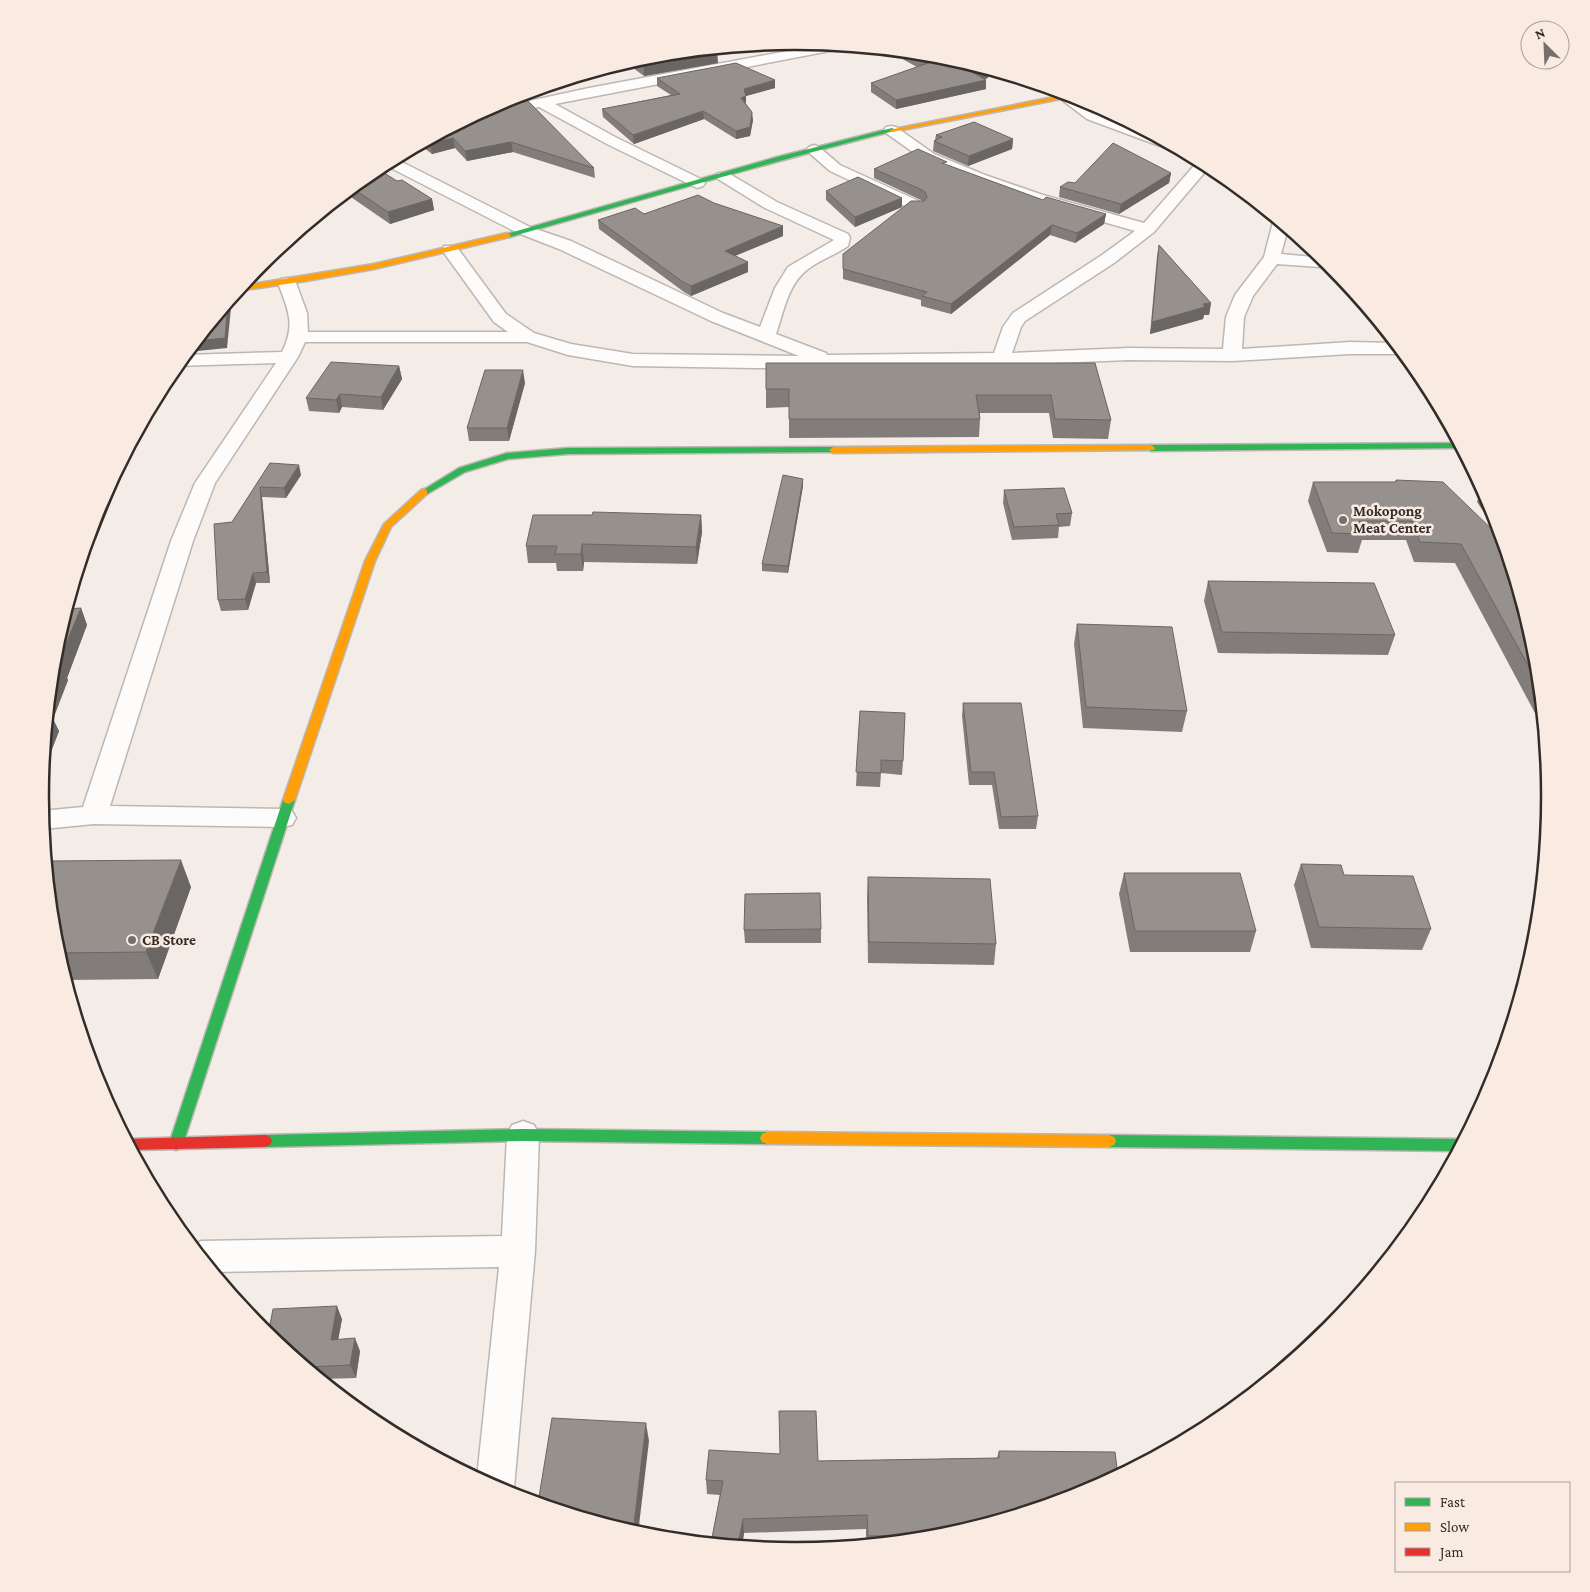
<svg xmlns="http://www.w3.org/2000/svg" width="1590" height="1592" font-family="'Crimson Pro',serif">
<rect width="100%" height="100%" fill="#f3ece7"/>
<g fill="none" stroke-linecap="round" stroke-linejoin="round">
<defs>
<g id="street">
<path d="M825,44L846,46L840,49L555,104L617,138L703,180L705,183L703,186L697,188L607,144L539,107L496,116L491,115L489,112L491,109L496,108L589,88Z"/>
<path d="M1045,87L1074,95L1097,113L1142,129L1178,149H1168L1087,119L1062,100L1046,91Z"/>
<path d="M891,126L896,127L934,154L985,175L1043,195L1144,223L1199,160L1210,166L1154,232L1114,263L1025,321L1021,327L1012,353L1129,348L1223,349L1226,317L1235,295L1264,257L1273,222L1276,218L1288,228L1281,254L1324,258L1334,268L1277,264L1253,296L1244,317L1242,349L1350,342L1396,343L1404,354H1350L1232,361L1129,360L1001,365L754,368L633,366L568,355L527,342H305L298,357L215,483L193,541L110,806L283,809L292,811L296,818L292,825L283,827L94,824L43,829L41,811L83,807L171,541L195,483L276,363L176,366L185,355L282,352C296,324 288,310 278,283L281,279L287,278L293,279L296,283L307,313L308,332H508L494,322L442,250L444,246H456L506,314L534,333L571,344L633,354L799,356L711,321L559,249L518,233L383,164L394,158L530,227L571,241L723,313L760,327L775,288L788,267L834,240L765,208L718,179L715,176L718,173H728L777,202L848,234L850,238L848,246C835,255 820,260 808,269C788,284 784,311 776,334L826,353L827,355L994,353L1003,327L1013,313L1102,255L1135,231L1031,201L975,181L924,160L886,133L884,130L886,127Z"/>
<path d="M814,145L819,147L840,165L923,203L925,206L923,209H911L830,171L806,150L809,147Z"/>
<path d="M523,1121L534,1125L539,1135L535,1251L514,1488L511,1495L477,1478L499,1267L214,1272L192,1245L201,1241L502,1236L507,1135L512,1125Z"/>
</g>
<g id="fast">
<path d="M892,128L894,129V131C765,163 638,201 510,237L503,235L777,157Z"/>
<path d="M1458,443L1461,448L1151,451L1147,448L1151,445Z"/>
<path d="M833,447L836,448V452L568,454L508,459L465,472L427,494H421L420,492L459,468L507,453L568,448Z"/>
<path d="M289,796L295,800L183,1144L181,1148L176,1150L171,1148L169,1144L283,800Z"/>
<path d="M523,1129L767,1132L772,1134L774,1138L772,1142L767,1144L523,1141L265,1147L260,1145L258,1141L260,1137L265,1135Z"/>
<path d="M1109,1135L1460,1139L1463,1140L1457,1151L1109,1147L1104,1145L1102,1141L1104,1137Z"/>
</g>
<g id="slow">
<path d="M1069,94L1076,96L892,132L889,130Z"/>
<path d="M507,233L511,235L510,237L374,269L306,281L238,291L241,286L374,264Z"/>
<path d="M1151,445L1155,448L1154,450L833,453L829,450L833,447Z"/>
<path d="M424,489L427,490V494L391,527L375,561L295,800L289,804L285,803L283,800L365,561L384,524L421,490Z"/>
<path d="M767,1132L1109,1135L1114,1137L1116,1141L1114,1145L1109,1147L767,1144L762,1142L760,1138L762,1134Z"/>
</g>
<path id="jam" d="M265,1135L270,1137L272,1141L270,1145L265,1147L132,1150L126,1139Z"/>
</defs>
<!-- street casing -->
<use href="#street" stroke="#bdb7b3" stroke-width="3"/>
<!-- fast casing -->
<use href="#fast" stroke="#bdb7b3" stroke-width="3"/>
<!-- slow casing -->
<use href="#slow" stroke="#bdb7b3" stroke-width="3"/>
<!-- jam casing -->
<use href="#jam" stroke="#bdb7b3" stroke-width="3"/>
<!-- street -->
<use href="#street" fill="#fdfcfb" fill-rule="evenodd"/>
<!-- fast -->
<use href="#fast" fill="#30b455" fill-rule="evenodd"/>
<!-- slow -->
<use href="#slow" fill="#ff9f0a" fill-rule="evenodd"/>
<!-- jam -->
<use href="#jam" fill="#e5322d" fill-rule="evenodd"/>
</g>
<!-- wall -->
<g fill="#827d7a">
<path d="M886,50L943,56L988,78L985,79L986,89L896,109L871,92V83L917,67Z"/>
<path d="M717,54L718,63L644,76L625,62L648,55Z"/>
<path d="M657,78L775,88L746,96V104L753,120L750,136L736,139L704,119L634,144L603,117L602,109L671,95L657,86Z"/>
<path d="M484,111L594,168L595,178L513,152L467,161L455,148L432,154L420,145Z"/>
<path d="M936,135L1013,139L1012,149L968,166L933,151L934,141L935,140Z"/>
<path d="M1171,145L1191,156L1185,161L1170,151Z"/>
<path d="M947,165L1043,200L1106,214L1104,224L1075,243L1050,235L951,314L921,306V300L843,279V254L923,201L874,178V169Z"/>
<path d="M376,168L397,181L432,199L434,210L390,224L345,193Z"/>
<path d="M1171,173L1169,183L1119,214L1059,197L1060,187L1075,183Z"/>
<path d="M826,191L902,198V207L855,227L826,200Z"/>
<path d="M714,203L783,226V236L735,256L748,272L691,296L684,292L599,229L598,220Z"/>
<path d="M1159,245L1211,303L1209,315H1204L1203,319L1150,334L1157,256Z"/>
<path d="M1095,363L1111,420L1108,439L1053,438L1049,413H980V419L979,437L789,438V407L766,408V389Z"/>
<path d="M399,366L402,379L383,410L342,407L339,413L309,411L306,398Z"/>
<path d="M525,383L509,441H469L467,428Z"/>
<path d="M143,422L96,539H88L98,507Z"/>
<path d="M270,463L301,475L286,498L262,497L270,583H256L248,610L221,611L218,600L232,522Z"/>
<path d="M1396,480L1499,535L1477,502L1482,487L1493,507L1536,649L1543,728L1455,563L1414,562L1406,540H1362L1358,553L1327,552L1308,501L1313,482H1395Z"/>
<path d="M803,486L788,573L762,571V564Z"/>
<path d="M1004,490L1072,513L1070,526L1059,527L1058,538L1012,540L1003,503Z"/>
<path d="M701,515L702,532L697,564L584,562L583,571H557L556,563H528L526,546Z"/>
<path d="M1208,581L1395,635L1388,655L1218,653L1204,601Z"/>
<path d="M81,608L87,625L67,678L68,680L53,719L59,731L49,757H44L55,648Z"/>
<path d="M1077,624L1187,711L1182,732L1083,728L1074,644Z"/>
<path d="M963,703L1038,816L1036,829H999L992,785H969L962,716Z"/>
<path d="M860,711L903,761L902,775L881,773L880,787L856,786Z"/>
<path d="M1301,864L1344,875L1431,929L1422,950L1311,948L1294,885Z"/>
<path d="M1124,873L1256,931L1250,952H1130L1119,894Z"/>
<path d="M868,877L996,944L994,965L868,963L867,898Z"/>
<path d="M191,887L158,979L66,980L54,943Z"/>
<path d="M821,929V943H745L744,930Z"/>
<path d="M342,1319L338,1339L360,1351L356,1378L321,1379L268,1335Z"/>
<path d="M999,1451L1084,1494L942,1537L866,1544V1529L744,1533L742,1546L711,1543L720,1495L707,1494L706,1480L818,1461L997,1458Z"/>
</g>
<!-- shaded-wall -->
<g fill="#6a6663">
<path d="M717,54L718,63L644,76V67Z"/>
<path d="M989,70L988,78L971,81L972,72Z"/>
<path d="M775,80V88L746,96V104L741,98L744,89Z"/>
<path d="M986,80V89L896,109V100Z"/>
<path d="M519,95L520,101L490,107L506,98Z"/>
<path d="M703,111L704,119L634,144L633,135Z"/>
<path d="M752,112L753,120L750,136L736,139V131Z"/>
<path d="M453,138L455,148L432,154L430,144Z"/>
<path d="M1013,139L1012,149L968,166L969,156Z"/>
<path d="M511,142L513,152L467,161L465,151Z"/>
<path d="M1187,153L1191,156L1185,161Z"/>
<path d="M1171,173L1169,183L1119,214L1121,204Z"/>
<path d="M902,198V207L855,227V217Z"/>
<path d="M432,199L434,210L390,224L388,212Z"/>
<path d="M1106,214L1104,224L1075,243L1077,233Z"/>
<path d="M1052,225L1050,235L951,314V304Z"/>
<path d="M783,226V236L725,260V251Z"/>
<path d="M748,262V272L691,296V286Z"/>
<path d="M229,301L231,308L227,348L188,352Z"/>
<path d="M1211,303L1209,315H1204L1203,319L1150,334L1152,322L1203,304Z"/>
<path d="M399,366L402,379L383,410L381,397Z"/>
<path d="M523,370L525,383L509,441L507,428Z"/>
<path d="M340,394L342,407L339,413L336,400Z"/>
<path d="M143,422L96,539L92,528L110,484Z"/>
<path d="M299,465L301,475L286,498L284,488Z"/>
<path d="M803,479V486L788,573V566Z"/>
<path d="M260,487L262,497L270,583L267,572Z"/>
<path d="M701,515L702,532L697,564L696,547Z"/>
<path d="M582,544L584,562L583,571L581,554Z"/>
<path d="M253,573L256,583L248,610L245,599Z"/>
<path d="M81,608L87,625L67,678L68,680L53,719L59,731L49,757L45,747L51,689L58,663Z"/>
<path d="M181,860L191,887L158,979L146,952Z"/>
<path d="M337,1306L342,1319L336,1352L331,1340Z"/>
<path d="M355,1338L360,1351L356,1378L350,1365Z"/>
<path d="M646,1423L649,1441L638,1534L633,1532Z"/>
<path d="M743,1519L744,1533L742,1546L738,1545Z"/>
</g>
<!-- building -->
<g fill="#97918e" stroke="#6a6663">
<path d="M708,50L717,54L644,67L633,60L648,55Z"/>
<path d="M906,52L943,56L989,70L972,72L986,80L896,100L871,83L928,63Z"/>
<path d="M736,63L775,80L744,89L746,96L741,98L752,112L750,127L736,131L703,111L633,135L602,109L680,94L657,78Z"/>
<path d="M528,101L594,168L511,142L465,151L453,138L430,144L426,141L484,111Z"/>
<path d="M974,122L1013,139L969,156L934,141L942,137L936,135Z"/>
<path d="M1113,143L1171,173L1121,204L1060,187L1068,182L1075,183Z"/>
<path d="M918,149L947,162L942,163L1043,200L1046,197L1106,214L1077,233L1052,225L951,304L922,296L927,292L843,269V254L911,201H924L927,197L925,192L920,189L874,169Z"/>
<path d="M376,168L397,181L402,180L432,199L388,212L352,188Z"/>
<path d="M858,177L902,198L855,217L826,191Z"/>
<path d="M698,195L714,203L783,226L725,251L748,262L691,286L683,282L598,220L635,208L644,214Z"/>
<path d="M1159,245L1211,303L1203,304L1205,307L1152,322Z"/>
<path d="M228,303L225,338L197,341Z"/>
<path d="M331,362L399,366L381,397L340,394L336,400L306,398Z"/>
<path d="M766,363H1095L1111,420L1055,419L1051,395H976L980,419H789V389H766Z"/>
<path d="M485,370H523L507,428H467Z"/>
<path d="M270,463L299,465L284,488L260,487L267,572L253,573L245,599L218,600L214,524L232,522Z"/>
<path d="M783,475L803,479L788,566L762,564Z"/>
<path d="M1396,480L1443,482L1502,539L1536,649L1539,685L1461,544L1420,542L1412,521H1359L1364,534L1332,533L1313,482H1396Z"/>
<path d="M110,484L92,528H91L98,507Z"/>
<path d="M1064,488L1072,513L1056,514L1059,525L1014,527L1004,490Z"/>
<path d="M593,512L701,515L696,547L582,544L581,554H555L557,546H526L533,515H592Z"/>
<path d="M1208,581L1374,583L1395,635L1222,632Z"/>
<path d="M81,608L58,663H61L51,689L55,648L67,609Z"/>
<path d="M1077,624L1172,627L1187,711L1086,707Z"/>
<path d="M963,703H1021L1038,816L1001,817L994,772H971Z"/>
<path d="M860,711L905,713L903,761L881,760V773L856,772Z"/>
<path d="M48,713H51L47,723Z"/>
<path d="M181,860L146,952L57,953L54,943L46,861Z"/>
<path d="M1301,864L1341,865L1344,875L1413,876L1431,929L1319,927Z"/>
<path d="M1124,873H1240L1256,931H1135Z"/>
<path d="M868,877L990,879L996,944L869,942Z"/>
<path d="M820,893L821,929L744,930L745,894Z"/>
<path d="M337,1306L331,1340L355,1338L350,1365L307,1367L268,1335L273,1309Z"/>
<path d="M779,1411H816L818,1461L999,1458V1451L1115,1452L1118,1476L1084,1494L950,1534L868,1536L867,1515L743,1519L738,1545L711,1543L723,1481L706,1480L709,1450L780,1454Z"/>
<path d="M552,1418L646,1423L633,1532L538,1503Z"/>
</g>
<!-- markers -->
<g fill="#76706c" stroke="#f9ebe1" stroke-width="2">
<circle cx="1343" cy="520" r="5"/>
<circle cx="132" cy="940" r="5"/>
</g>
<g text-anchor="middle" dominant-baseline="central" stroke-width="5" stroke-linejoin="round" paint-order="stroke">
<!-- poi labels -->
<g font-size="15" font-weight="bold" fill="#332d2a" stroke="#f9ebe1" text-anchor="start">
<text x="1353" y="511">Mokopong<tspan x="1353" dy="17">Meat Center</tspan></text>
<text x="142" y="940">CB Store</text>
</g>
</g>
<!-- crop -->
<path d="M0 0H1590V1592H0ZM49 796a746 746 0 1 1 1492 0a746 746 0 1 1-1492 0Z" fill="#f9ebe1" fill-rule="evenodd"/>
<path fill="none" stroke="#332d2a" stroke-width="2.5" d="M49 796a746 746 0 1 1 1492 0a746 746 0 1 1-1492 0Z"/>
<!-- legend -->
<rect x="1395" y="1482" width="175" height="90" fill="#f9ebe1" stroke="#aa9f98"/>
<rect x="1405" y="1498" width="25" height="8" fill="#30b455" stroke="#aa9f98"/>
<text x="1440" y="1507" font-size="15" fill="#332d2a">Fast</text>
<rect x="1405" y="1523" width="25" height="8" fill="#ff9f0a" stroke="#aa9f98"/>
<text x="1440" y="1532" font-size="15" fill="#332d2a">Slow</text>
<rect x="1405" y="1548" width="25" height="8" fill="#e5322d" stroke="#aa9f98"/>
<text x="1440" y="1557" font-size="15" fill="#332d2a">Jam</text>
<!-- north arrow -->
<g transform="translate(1545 45) rotate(336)"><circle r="24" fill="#f9ebe1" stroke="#aa9f98"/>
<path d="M0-4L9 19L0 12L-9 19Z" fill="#76706c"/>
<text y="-8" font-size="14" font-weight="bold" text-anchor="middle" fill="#332d2a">N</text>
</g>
</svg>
